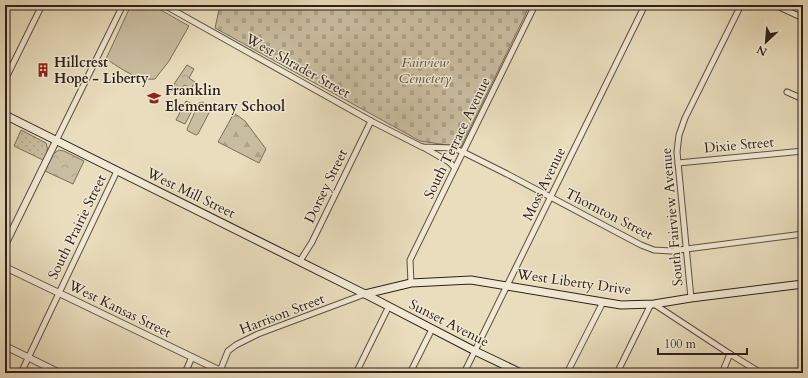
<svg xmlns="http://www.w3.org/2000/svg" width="808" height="378" font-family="Cardo,serif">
<defs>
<pattern id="grass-dots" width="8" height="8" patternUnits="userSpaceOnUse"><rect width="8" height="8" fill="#c9bda1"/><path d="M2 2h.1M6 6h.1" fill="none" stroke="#ada28a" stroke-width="1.8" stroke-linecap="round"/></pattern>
<pattern id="forest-firs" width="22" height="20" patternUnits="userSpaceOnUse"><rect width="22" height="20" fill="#c9bda1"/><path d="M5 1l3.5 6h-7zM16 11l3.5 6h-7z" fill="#ada28a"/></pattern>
<pattern id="cemetery-stones" width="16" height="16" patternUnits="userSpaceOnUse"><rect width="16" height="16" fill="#c9bda1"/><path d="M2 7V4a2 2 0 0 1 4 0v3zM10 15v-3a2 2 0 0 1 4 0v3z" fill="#ada28a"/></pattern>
<pattern id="park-crowns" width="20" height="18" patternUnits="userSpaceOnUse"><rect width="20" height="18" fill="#c9bda1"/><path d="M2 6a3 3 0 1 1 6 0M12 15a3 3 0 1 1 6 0" fill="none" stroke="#ada28a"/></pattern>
</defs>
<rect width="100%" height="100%" fill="#e9ddbd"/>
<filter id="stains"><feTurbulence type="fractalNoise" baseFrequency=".005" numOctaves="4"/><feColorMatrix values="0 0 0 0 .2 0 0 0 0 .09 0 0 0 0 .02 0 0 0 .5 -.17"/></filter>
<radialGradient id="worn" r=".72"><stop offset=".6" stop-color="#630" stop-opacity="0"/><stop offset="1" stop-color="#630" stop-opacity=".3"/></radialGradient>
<!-- grass -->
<path fill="url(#grass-dots)" stroke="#7a6f5c" d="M21,130L46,143L48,150L43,160L14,146Z"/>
<!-- forest -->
<path fill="url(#forest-firs)" stroke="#7a6f5c" d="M234,113L245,121L266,149L259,163L218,142Z"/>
<!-- cemetery -->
<path fill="url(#cemetery-stones)" stroke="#7a6f5c" d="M220,5H530L461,147L420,141L215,28Z"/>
<!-- park -->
<g fill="url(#park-crowns)" stroke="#7a6f5c">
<path d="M187,65L194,69L189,78L195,82L191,89L185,85L180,88V92L178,94L169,91L168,87L174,84Z"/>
<path d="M59,150L64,151L84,161L73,184L45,171L53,154Z"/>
</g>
<!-- pitch -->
<g fill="#c9bda1" stroke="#7a6f5c">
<path d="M131,5H152L189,26L169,61L155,79C136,81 121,68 106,59Z"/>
<path d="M186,101L195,105L185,124L176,120Z"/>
<path d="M202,102L209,106L211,109L198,134L196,135L188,131L187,129L199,103Z"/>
</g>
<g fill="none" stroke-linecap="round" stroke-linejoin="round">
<defs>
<g id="minor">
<path d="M164,5L371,121L422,147L453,148L463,152L507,174L641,245L654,250L671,251L803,234"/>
<path d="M775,5L803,18"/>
<path d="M5,80L42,5"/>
<path d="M787,92L803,99"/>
<path d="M56,141L123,5"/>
<path d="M423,147L449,162L455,168"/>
<path d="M678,163L803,151"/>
<path d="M300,261L312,242L371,121"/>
<path d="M411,283L410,260L535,5"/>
<path d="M691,298L677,152L679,135L685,118L741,5"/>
<path d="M654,304L730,354L761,373"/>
<path d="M220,371L228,351L236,345L258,334L365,294"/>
<path d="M21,373L117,171"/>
<path d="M185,373L192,357"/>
<path d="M356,373L389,306"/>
<path d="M410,373L432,329"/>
<path d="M464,373L645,5"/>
<path d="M567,373L603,302"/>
<path d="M617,373L651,304"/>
<path d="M722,373L730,354"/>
</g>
<g id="tertiary">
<path d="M5,245L56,141"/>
<path d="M5,267L225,373"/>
<path d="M5,346L60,373"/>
</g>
<g id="secondary">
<path d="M5,115L365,294L475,351L521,373"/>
<path d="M365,294L411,283L471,280L621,305L654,304L691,298L803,284"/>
</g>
</defs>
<!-- minor casing -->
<use href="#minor" stroke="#5b5041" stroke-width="7"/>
<!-- tertiary casing -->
<use href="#tertiary" stroke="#5b5041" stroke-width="8"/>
<!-- secondary casing -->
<use href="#secondary" stroke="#2c2118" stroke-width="9"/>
<!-- minor -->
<use href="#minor" stroke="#f1e9d4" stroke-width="5"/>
<!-- tertiary -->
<use href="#tertiary" stroke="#f1e9d4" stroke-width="6"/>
<!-- secondary -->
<use href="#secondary" stroke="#f1e9d4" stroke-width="7"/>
</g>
<!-- icons -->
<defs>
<symbol id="building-bare" viewBox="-9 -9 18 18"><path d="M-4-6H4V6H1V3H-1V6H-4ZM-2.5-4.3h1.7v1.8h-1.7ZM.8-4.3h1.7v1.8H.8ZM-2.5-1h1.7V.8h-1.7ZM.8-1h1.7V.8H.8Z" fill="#8f2418" stroke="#f1e9d4" stroke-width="2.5" paint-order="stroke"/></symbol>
<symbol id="school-bare" viewBox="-9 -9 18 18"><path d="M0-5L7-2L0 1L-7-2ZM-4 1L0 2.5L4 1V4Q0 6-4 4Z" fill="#8f2418" stroke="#f1e9d4" stroke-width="2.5" paint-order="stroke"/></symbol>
</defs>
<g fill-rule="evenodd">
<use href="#building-bare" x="33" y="60" width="20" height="20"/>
<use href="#school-bare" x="144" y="88" width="20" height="20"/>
</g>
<g text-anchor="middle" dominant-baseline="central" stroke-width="3" stroke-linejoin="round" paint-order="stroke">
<!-- poi labels -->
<g font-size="14" font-weight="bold" fill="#2c2118" stroke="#f1e9d4" text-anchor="start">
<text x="54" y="62">Hillcrest<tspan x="54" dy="16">Hope - Liberty</tspan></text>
<text x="165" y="90">Franklin<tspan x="165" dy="16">Elementary School</tspan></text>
</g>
<!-- park labels -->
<g font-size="14" font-style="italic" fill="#5b5041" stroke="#f1e9d4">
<text x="425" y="62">Fairview<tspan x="425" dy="16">Cemetery</tspan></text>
</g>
<!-- street labels -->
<g font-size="14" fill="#2c2118" stroke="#f1e9d4">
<text transform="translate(298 66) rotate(29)">West Shrader Street</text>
<text transform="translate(457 138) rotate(-64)">South Terrace Avenue</text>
<text transform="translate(739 145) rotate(-5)">Dixie Street</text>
<text transform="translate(544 184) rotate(-64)">Moss Avenue</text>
<text transform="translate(326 186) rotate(-64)">Dorsey Street</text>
<text transform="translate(191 193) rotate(26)">West Mill Street</text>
<text transform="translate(609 214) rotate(27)">Thornton Street</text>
<text transform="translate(672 217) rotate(-95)">South Fairview Avenue</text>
<text transform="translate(77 227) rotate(-64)">South Prairie Street</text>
<text transform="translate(574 282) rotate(8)">West Liberty Drive</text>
<text transform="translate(120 309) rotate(26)">West Kansas Street</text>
<text transform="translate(282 314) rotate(-21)">Harrison Street</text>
<text transform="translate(449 323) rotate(27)">Sunset Avenue</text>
</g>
</g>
<!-- margin -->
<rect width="808" height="378" fill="none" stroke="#e9ddbd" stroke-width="20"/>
<rect x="6" y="6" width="796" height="366" fill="none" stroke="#2c2118" stroke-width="2"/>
<rect x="10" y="10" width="788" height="358" fill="none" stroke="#2c2118"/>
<!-- north arrow -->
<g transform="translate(766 42) rotate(206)" stroke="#f1e9d4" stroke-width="3" paint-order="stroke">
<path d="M0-3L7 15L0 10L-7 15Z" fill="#2c2118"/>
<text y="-6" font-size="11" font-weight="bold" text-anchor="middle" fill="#2c2118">N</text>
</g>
<!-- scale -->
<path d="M658 348v6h89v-6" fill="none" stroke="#2c2118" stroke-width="2"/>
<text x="664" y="348" font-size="12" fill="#2c2118" stroke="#f1e9d4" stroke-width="3" paint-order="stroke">100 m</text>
<rect width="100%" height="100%" filter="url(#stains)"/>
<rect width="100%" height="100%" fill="url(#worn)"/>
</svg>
